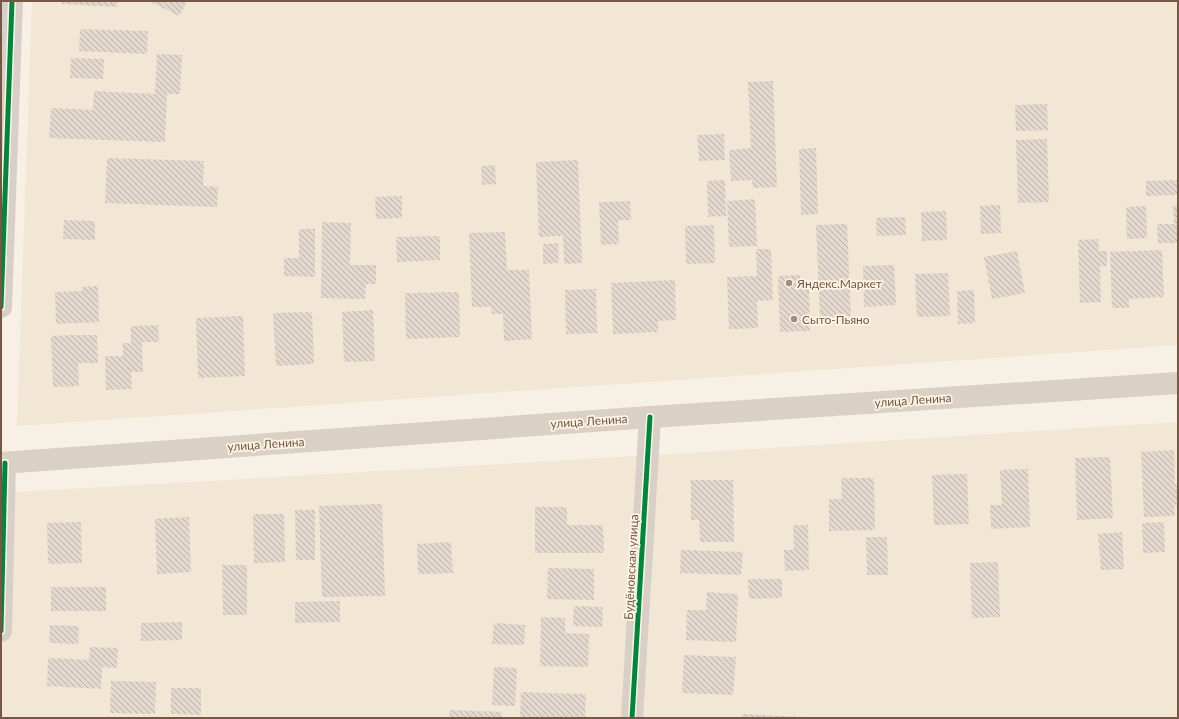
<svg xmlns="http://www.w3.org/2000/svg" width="1179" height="719" font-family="Lato,sans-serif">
<defs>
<pattern id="building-back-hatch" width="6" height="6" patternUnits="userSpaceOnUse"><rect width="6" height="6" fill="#e2d8cd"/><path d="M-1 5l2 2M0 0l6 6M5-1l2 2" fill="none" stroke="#bcb2a8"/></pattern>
</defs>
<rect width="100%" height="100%" fill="#f6f0e5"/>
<!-- residential -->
<g fill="#f2e6d4">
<path d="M32,1H1178V345L17,426Z"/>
<path d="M1178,422V718H1V493L690,453Z"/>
</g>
<!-- building -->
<g fill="url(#building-back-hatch)">
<path d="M63,1H117V7L62,4Z"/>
<path d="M149,1H187L179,16Z"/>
<path d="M80,29L148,31L147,54L79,51Z"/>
<path d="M157,54L182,55L180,94H167L165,142L49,138L51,108L93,110L94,91L155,94Z"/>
<path d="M71,58L104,59L103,79L70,78Z"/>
<path d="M773,81L777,187L753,188L752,180L731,181L729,150L751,148L748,82Z"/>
<path d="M1047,104L1048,130L1016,131L1015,105Z"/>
<path d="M724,134L725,160L699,161L697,135Z"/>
<path d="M1047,139L1049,202L1018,203L1016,140Z"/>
<path d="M816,148L818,214L801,215L799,149Z"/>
<path d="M107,158L204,161L203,186L218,187L217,207L105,203Z"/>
<path d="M578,160L582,263L564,264L563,236L539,237L536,162Z"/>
<path d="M495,165L496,184L482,185L481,166Z"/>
<path d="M725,180L726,216L708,217L707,181Z"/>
<path d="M1178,180V195L1146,196V181Z"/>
<path d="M402,196V218L376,219L375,197Z"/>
<path d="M755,199L757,246L729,247L727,201Z"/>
<path d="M630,201L631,220H618L619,244L601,245L599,202Z"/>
<path d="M1000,205L1001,233L981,234L980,206Z"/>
<path d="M1146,206L1147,238L1127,239L1126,207Z"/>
<path d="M1173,206H1178V243H1158L1157,224H1174Z"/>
<path d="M946,211L947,240L922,241L921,212Z"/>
<path d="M905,217L906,235L877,236L876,218Z"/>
<path d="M64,220L95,221V240L63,239Z"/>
<path d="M322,222L351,223L350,265H376V284H366L365,299L321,298Z"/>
<path d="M847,224L851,316L820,317L816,225Z"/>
<path d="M714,225L715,263L686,264L685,226Z"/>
<path d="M299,229H315V277L284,276V258H299Z"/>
<path d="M505,232L507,270H529L532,339L504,341L503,314H492L491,307H472L469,233Z"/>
<path d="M440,236V260L397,262L396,237Z"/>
<path d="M1098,239L1099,251H1107V266H1100L1101,302L1080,303L1078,240Z"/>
<path d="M558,243L559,263L543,264V244Z"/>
<path d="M756,249H771L773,300L757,301L758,328L729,329L727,277L757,276Z"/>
<path d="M1162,250L1164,297L1129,299V308H1112L1110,252Z"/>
<path d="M1017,251L1025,293L992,299L984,257Z"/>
<path d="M894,265L896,305L864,307L863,266Z"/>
<path d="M948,273L950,316L917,317L915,274Z"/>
<path d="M800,275L801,286H809L810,331L780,332L778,276Z"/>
<path d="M675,280L676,320L658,321V332L613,334L611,283Z"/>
<path d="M98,286L99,322L56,324L55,292L83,291L82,287Z"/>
<path d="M596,289L597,333L566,334L565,290Z"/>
<path d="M974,290L975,323L958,324L957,291Z"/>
<path d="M459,292L460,337L406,339L405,293Z"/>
<path d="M373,310L375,361L344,362L342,312Z"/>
<path d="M312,312L314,364L276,366L273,313Z"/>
<path d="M243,316L245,376L198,378L196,318Z"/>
<path d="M158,325L159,342H142L143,372H131L132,389L106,390L105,356H123V343H131V326Z"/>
<path d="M77,335H97L98,363H78L79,386L53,387L51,336Z"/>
<path d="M1174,450L1175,484H1178V504L1174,505L1175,516L1144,517L1141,452Z"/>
<path d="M1110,457L1113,518L1077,520L1075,458Z"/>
<path d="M1028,469L1030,527L991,529L990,505H1002L1000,470Z"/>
<path d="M967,474L969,524L934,525L932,475Z"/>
<path d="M841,478H874L875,530L829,531V499H842Z"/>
<path d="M691,480H733L734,542H700L699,520H691Z"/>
<path d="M382,504L385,596L322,597L319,506Z"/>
<path d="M535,507H567V525H603L604,553H535Z"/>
<path d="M295,510H315V560H296Z"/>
<path d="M253,514H284L285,562L254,563Z"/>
<path d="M189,517L191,572L157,574L155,519Z"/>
<path d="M81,522L82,563L48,564L47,523Z"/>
<path d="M1164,522L1165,552L1143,553L1142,523Z"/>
<path d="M793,525H808L809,570L785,571L784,550H794Z"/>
<path d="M1122,532L1124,569L1101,570L1098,534Z"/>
<path d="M866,537H887L888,575H867Z"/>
<path d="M451,542L453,573L418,574L417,544Z"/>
<path d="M681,550L743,552L741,575L680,573Z"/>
<path d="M998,562L1000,617L972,618L970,563Z"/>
<path d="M222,565H247V615H223Z"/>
<path d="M548,568L594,569V600L547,599Z"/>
<path d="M748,579H782V598L749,599Z"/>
<rect x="51" y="587" width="55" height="24"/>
<path d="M707,592L738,594L736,642L686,640L687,610H706Z"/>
<path d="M340,601V622L295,623V602Z"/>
<path d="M574,606L603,607L602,627L573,626Z"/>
<path d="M541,617L565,618V633L589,634L588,667L540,666Z"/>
<path d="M182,622V640L141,641V623Z"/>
<path d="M494,623L525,625L524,645L492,644Z"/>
<path d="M50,625L79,626L78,644L49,643Z"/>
<path d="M90,647L118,648L117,668L102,667L101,689L47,686L48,658L89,660Z"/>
<path d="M684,655L736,657L733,695L682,693Z"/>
<path d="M494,667L517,668L515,706L492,705Z"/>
<path d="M111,681L156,682L155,714L110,713Z"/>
<path d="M171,688H201V715L171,714Z"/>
<path d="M521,692L586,694L585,718H520Z"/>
<path d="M450,710L502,712L501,718H449Z"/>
<path d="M742,714L807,717V718H742Z"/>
</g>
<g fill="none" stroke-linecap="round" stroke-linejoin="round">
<!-- minor -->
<g stroke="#d7cfc8" stroke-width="22">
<path d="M1,307L12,1"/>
<path d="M1,631L5,463"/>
<path d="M632,718L650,417"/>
</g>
<!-- major -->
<path stroke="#dad0c4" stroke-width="22" d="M1,463L650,417L1178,383"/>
<defs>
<g id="cycleway">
<path d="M1,307L12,1"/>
<path d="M1,631L5,463"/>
<path d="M632,718L650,417"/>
</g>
</defs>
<!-- cycleway casing -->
<use href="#cycleway" stroke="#fff5e5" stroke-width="8"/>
<!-- cycleway -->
<use href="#cycleway" stroke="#00873e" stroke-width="5"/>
</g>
<!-- markers -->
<g fill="#a28d7d" stroke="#fff5e5" stroke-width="1.5">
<circle cx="789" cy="283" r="4"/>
<circle cx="794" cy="319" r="4"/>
</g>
<g text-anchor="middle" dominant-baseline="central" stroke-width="3.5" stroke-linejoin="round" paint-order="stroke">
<!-- poi labels -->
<g font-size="12" fill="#745745" stroke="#fff5e5" text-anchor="start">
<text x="797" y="283">Яндекс.Маркет</text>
<text x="802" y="319">Сыто-Пьяно</text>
</g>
<!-- street labels -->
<g font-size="12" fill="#745745" stroke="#fff5e5">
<text transform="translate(913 400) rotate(-4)">улица Ленина</text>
<text transform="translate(589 421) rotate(-4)">улица Ленина</text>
<text transform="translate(266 444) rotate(-4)">улица Ленина</text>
<text transform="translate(631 567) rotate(-87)">Будёновская улица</text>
</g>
</g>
<!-- border -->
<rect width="1179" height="719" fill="none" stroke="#745745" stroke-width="4"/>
</svg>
